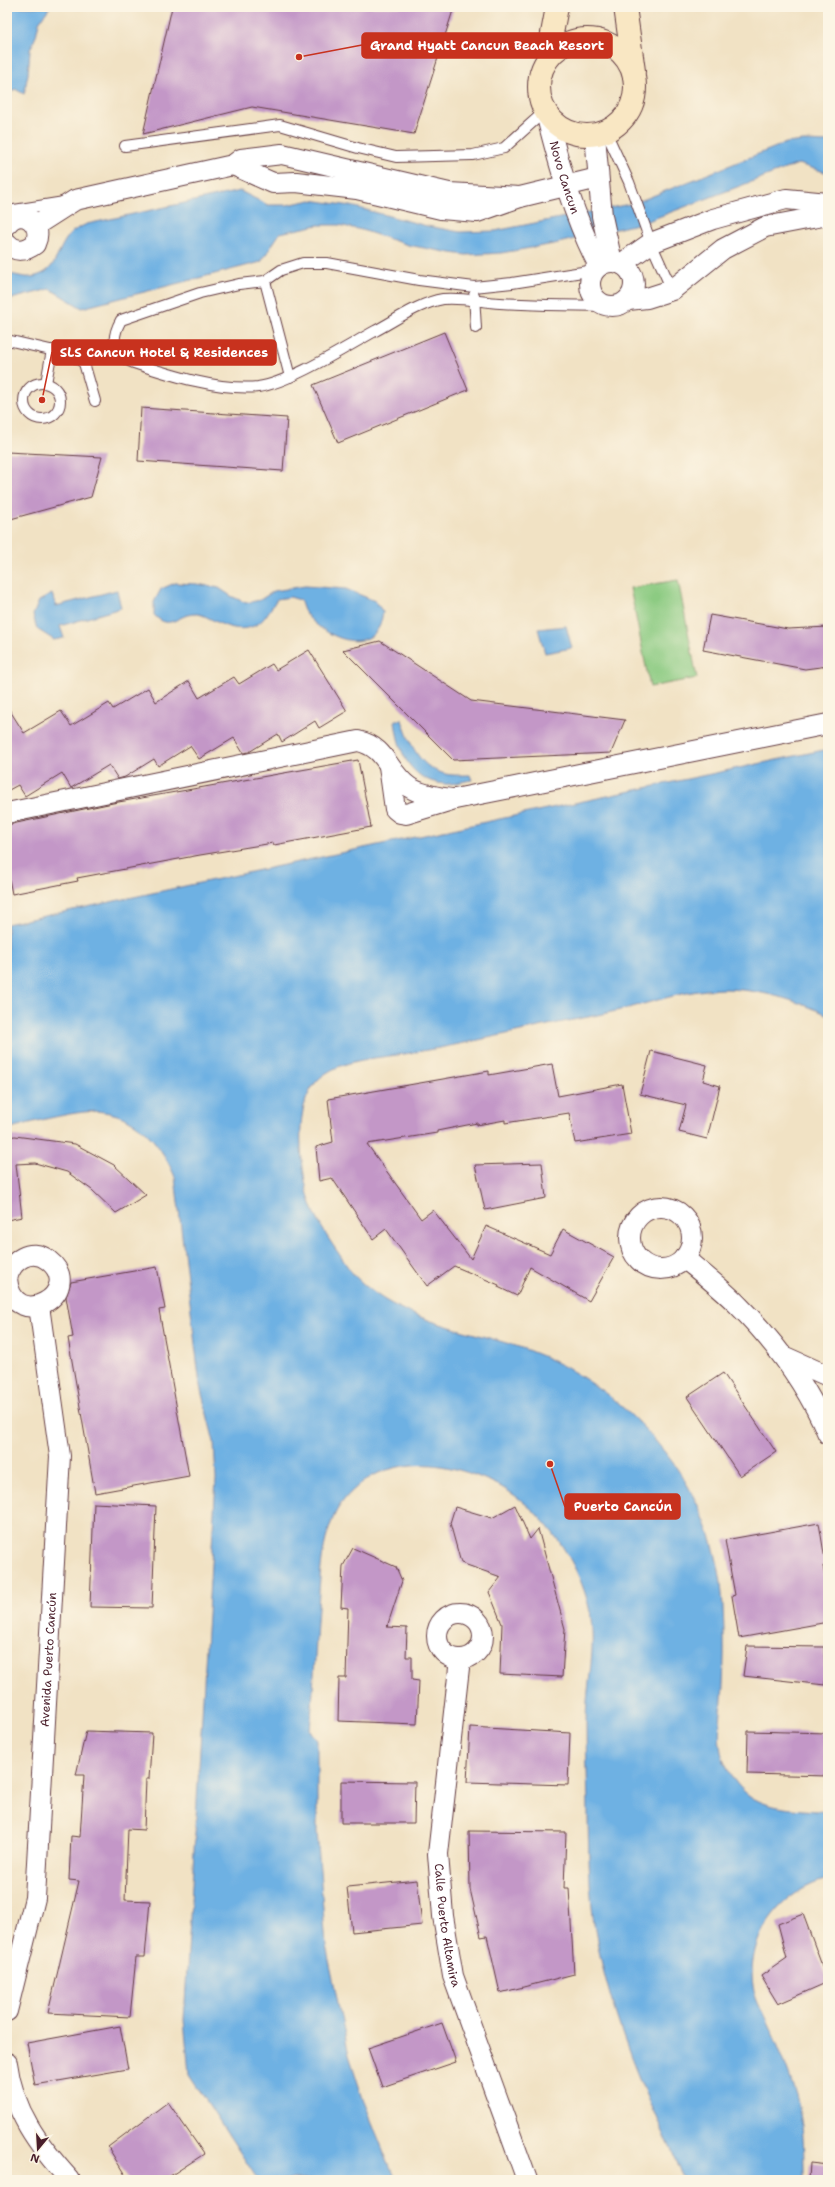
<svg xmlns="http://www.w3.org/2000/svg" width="835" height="2187" font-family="'Shantell Sans',sans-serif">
<rect width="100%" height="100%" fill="#fcf5e5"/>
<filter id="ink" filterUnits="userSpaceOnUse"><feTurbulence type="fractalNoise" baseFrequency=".025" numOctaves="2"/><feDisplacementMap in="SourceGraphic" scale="8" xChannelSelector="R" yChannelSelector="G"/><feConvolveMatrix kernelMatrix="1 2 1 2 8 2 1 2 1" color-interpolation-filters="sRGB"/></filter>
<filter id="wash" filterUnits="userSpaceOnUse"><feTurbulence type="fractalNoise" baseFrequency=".012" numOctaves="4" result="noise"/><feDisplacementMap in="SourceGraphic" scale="16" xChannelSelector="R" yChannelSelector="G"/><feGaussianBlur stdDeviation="0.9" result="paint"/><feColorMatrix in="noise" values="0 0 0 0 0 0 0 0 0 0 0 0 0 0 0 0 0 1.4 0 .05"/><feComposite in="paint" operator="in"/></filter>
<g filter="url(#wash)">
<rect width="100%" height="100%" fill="#f1e2c4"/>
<!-- green -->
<path fill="#8ccb82" stroke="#6b7556" d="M678,580L697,678L650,687L630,588Z"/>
<!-- water -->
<g fill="#6eb1e3" stroke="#5c6887">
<path d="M7,7H50L39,22L36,36L30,50L28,74L24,94L15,89L7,95Z"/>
<path d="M804,141L828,142V173L798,164L645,222L554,244L501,253L466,255L451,253L408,245L362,230L339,225H318L280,233L261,262L82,308L50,289L7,300V274C15,274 23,278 31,277C57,273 55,254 67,238C71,231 80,227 87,224L240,191L268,205H287L311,200L351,206L427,226L460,232L495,231L635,203L786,143Z"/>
<path d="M175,583L197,584L219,588L231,596L246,603L260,600L274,591L305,586L346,589L375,601L383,612C382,617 381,623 379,627C363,656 320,633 306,614C303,610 302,604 300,600L290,597L277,599C272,606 266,618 259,623C245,633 228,628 215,621C210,619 201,613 195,614C177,614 171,632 154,615V602L161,589Z"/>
<path d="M117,590L121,608L60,626L64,638L54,640L37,629L33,615L39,601L52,594L56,606Z"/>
<path d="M566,626L572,648L545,653L538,629Z"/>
<path d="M395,720H402C409,741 418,766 442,773C450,776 461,775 470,775L472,780C463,781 453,785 444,784C409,780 398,751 395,720Z"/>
<path d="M828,749V1015C796,1000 759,989 723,989C687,989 651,1003 616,1011C586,1018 555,1023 525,1030C487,1038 449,1047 410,1053C382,1058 344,1058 321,1077C294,1100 300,1150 305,1181C309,1207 322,1230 337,1251C343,1259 348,1269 355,1276C404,1327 479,1329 540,1355C590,1376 634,1412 667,1455C695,1490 715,1538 721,1583C725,1621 725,1661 722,1700C721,1715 718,1731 720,1746C722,1763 733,1782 746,1793C767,1811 801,1809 828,1812V1879C781,1891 746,1936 753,1986C755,2001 764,2014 770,2028C780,2050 789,2072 796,2096C804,2125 804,2150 804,2180H683C674,2152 660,2127 648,2100C625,2046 605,1989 595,1930C589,1894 589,1857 588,1820C588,1787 586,1755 586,1722C586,1691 594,1660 592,1629C589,1572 542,1502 487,1480C454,1466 422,1459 387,1470C366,1476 344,1495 335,1514C319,1547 320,1586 317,1622C315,1658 313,1695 310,1731L317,1739V1832L326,1946L349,2055L365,2105L395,2180H258L189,2074L184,2020L216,1479L214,1442L200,1386L175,1177C162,1146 140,1117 104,1112C83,1108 29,1123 7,1129V924Z"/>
</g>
<g id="blocks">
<!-- building -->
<g fill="#c397c7">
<path d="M172,7H454L414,134L252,107L143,134Z"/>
<path d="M444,332L468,390L338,443L313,385Z"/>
<path d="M141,408L287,418L283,471L138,461Z"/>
<path d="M7,452L102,457L91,497L7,520Z"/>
<path d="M710,615L788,629L828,627V666L805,669L703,650Z"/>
<path d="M380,641L471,701L625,720L611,753L453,760L343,650Z"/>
<path d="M309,650L347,711L319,728L315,721L282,742L278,734L249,752L243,753L234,738L199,759L190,746L158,766L154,759L125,777L118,779L109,765L71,788L62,773L25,796L18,785L7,791V706L24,733L61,711L71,726L109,703L113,709L148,688L156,702L189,681L199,698L234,677L239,684L272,664L276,670Z"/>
<path d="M358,760L371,827L274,845L273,843L200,855L77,878L78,881L12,894L7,868V825L113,803Z"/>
<path d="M651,1051L707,1065L703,1081L720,1086L707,1139L679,1132L686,1105L640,1094Z"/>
<path d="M552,1064L558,1096L622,1084L631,1134L575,1143L569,1113L505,1123V1120L477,1125V1123L437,1131V1133L367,1144L421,1219L433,1210L471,1259L486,1226L550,1254L563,1229L614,1257L589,1301L530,1267L517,1296L498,1287L499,1285L454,1266L427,1286L386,1229L373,1239L332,1178L319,1181L316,1147L333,1142L328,1099L489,1071V1075Z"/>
<path d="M15,1136L75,1144L114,1165L146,1195L116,1213L92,1190L67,1172L35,1163L16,1164L22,1217L7,1220V1137Z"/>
<path d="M542,1163L546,1198L485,1210L475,1165Z"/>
<path d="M157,1267L165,1309L159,1310L189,1476L95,1493L68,1338L73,1337L66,1297L71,1282Z"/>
<path d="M723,1373L776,1452L740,1476L687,1397Z"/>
<path d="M94,1503L156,1506L152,1608L90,1607Z"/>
<path d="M515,1505L530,1539L538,1529L565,1629L562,1677L500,1674L502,1624L489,1592L501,1577L461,1563L450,1523L455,1507L492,1518Z"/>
<path d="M819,1523L826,1566H823L828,1594V1622L739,1638L732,1596L735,1595L725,1540Z"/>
<path d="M353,1548L396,1567L402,1581L387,1627L407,1628L406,1657H412V1680L419,1681L417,1724L338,1721L339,1678H346L348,1608L341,1607L343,1566Z"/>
<path d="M747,1646L824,1647L825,1685L743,1676Z"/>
<path d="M470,1727L570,1733L568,1785L467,1782Z"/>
<path d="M86,1731L152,1733L149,1779H146L144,1830L128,1829L125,1900L150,1901L145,1957H136L130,2017L48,2013L79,1881L69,1880L71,1836L80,1837L84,1775H76Z"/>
<path d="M748,1731L828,1733V1776L747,1774Z"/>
<path d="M341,1781L415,1782L414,1823H341Z"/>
<path d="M469,1831L566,1832L564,1888H569L574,1974L500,1993L487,1936L481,1937L470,1889Z"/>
<path d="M417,1880L422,1925L352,1932L347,1887Z"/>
<path d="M803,1914L828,1982L778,2004L761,1976L787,1958L778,1924Z"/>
<path d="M442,2023L456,2062L382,2087L368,2048Z"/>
<path d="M120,2026L128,2069L35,2085L27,2043Z"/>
<path d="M168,2102L204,2154L164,2180H128L108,2147Z"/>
<path d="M810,2163L828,2165V2180H809Z"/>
</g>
</g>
</g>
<g filter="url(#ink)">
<use href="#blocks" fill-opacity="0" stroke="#633c42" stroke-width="1"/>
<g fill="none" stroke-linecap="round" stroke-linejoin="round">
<defs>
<g id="lane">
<path d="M606,132L629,182L651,243L672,290"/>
<path d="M125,146L280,125L358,148L396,157L473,155L504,148L545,111"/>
<path d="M14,210L64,202"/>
<path d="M595,270L512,283L474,287L419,280L327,263H303L281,270L265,281L239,284L200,293L121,320C111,338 111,355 134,363C170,375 220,391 258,387C289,383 346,347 375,331C396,320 419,303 443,299C461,297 481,302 500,303C536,305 572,306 609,306"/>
<path d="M265,281L290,377"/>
<path d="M474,295L476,328"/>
<path d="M7,340L72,355L84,363L95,401"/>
<circle cx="42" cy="401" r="18"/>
<path d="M46,383L52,350"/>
</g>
<g id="street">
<path id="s1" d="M546,113C559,165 574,218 599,266"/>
<path d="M595,135L602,216L612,262"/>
<path d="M233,165L273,183L296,182L357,189L441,209L477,212L520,197L598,178"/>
<path d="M7,224C21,206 45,223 35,244C26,251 15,253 7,243"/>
<path d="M36,225L75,200L233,165L241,159L282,154L449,193L520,197"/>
<circle cx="612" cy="284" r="22"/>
<path d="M621,264L651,243L713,219L786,199L828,203"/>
<path d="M628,300L647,298L672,290L723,249L765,227L828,215"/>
<path d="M389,766L395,809L400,813L406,814L455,799L828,724"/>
<path d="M7,813L358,741C387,747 387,772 409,787C421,795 438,797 451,799"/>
<circle cx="661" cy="1238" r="31"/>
<path d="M684,1258C702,1273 721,1288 737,1304C775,1342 807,1385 828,1434"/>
<path d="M7,1279C11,1260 31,1247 48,1260C88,1291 13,1336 7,1279"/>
<path d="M783,1356L828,1376"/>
<circle cx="460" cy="1636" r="23"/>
<path id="s2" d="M460,1659L438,1854L443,1916L453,1976L527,2180"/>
<path id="s3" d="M7,2011L35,1898L60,1456L39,1306"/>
<path d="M7,2063C13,2111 38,2145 70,2180"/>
</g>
<g id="secondary">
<path d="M625,7L634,71"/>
<circle cx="587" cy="87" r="48"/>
<path d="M547,60L557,7"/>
</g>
</defs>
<!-- lane casing -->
<use href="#lane" stroke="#633c42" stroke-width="12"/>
<!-- street casing -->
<use href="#street" stroke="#633c42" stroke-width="22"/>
<!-- secondary casing -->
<use href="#secondary" stroke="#633c42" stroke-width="24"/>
<!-- lane -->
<use href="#lane" stroke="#fff" stroke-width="10"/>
<!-- street -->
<use href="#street" stroke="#fff" stroke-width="20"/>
<!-- secondary -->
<use href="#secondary" stroke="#f9e7c3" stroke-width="22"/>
</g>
</g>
<g text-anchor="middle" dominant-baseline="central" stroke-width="3" stroke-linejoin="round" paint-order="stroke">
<!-- street labels -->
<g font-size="12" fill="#4a1f2b" stroke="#fcf5e5">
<text stroke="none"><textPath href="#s1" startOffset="67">Novo Cancun</textPath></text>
<text stroke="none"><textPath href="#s3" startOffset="355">Avenida Puerto Cancún</textPath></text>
<text stroke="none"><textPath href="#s2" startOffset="268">Calle Puerto Altamira</textPath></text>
</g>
</g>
<!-- callouts -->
<path fill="none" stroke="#c8321e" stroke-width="1.5" d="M299 57L362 45M42 400L52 352M550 1464L565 1507"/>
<g fill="#c8321e" stroke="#fcf5e5" stroke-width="1.5">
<circle cx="299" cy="57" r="4"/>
<circle cx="42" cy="400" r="4"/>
<circle cx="550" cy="1464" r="4"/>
</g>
<g fill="#c8321e" stroke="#c8321e" stroke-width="1.5">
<rect x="362" y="33" width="250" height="25" rx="4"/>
<rect x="52" y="340" width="224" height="25" rx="4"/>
<rect x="565" y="1494" width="115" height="25" rx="4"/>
</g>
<g font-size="13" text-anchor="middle" font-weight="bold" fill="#fff">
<text x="487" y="50">Grand Hyatt Cancun Beach Resort</text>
<text x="164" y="357">SLS Cancun Hotel &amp; Residences</text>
<text x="623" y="1511">Puerto Cancún</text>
</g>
<!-- margin -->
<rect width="835" height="2187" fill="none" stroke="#fcf5e5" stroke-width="24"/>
<!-- north arrow -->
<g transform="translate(38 2149) rotate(198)" stroke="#fcf5e5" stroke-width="3" paint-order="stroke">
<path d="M0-3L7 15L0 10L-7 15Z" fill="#4a1f2b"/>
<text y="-6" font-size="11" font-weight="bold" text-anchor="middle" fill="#4a1f2b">N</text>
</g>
</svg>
